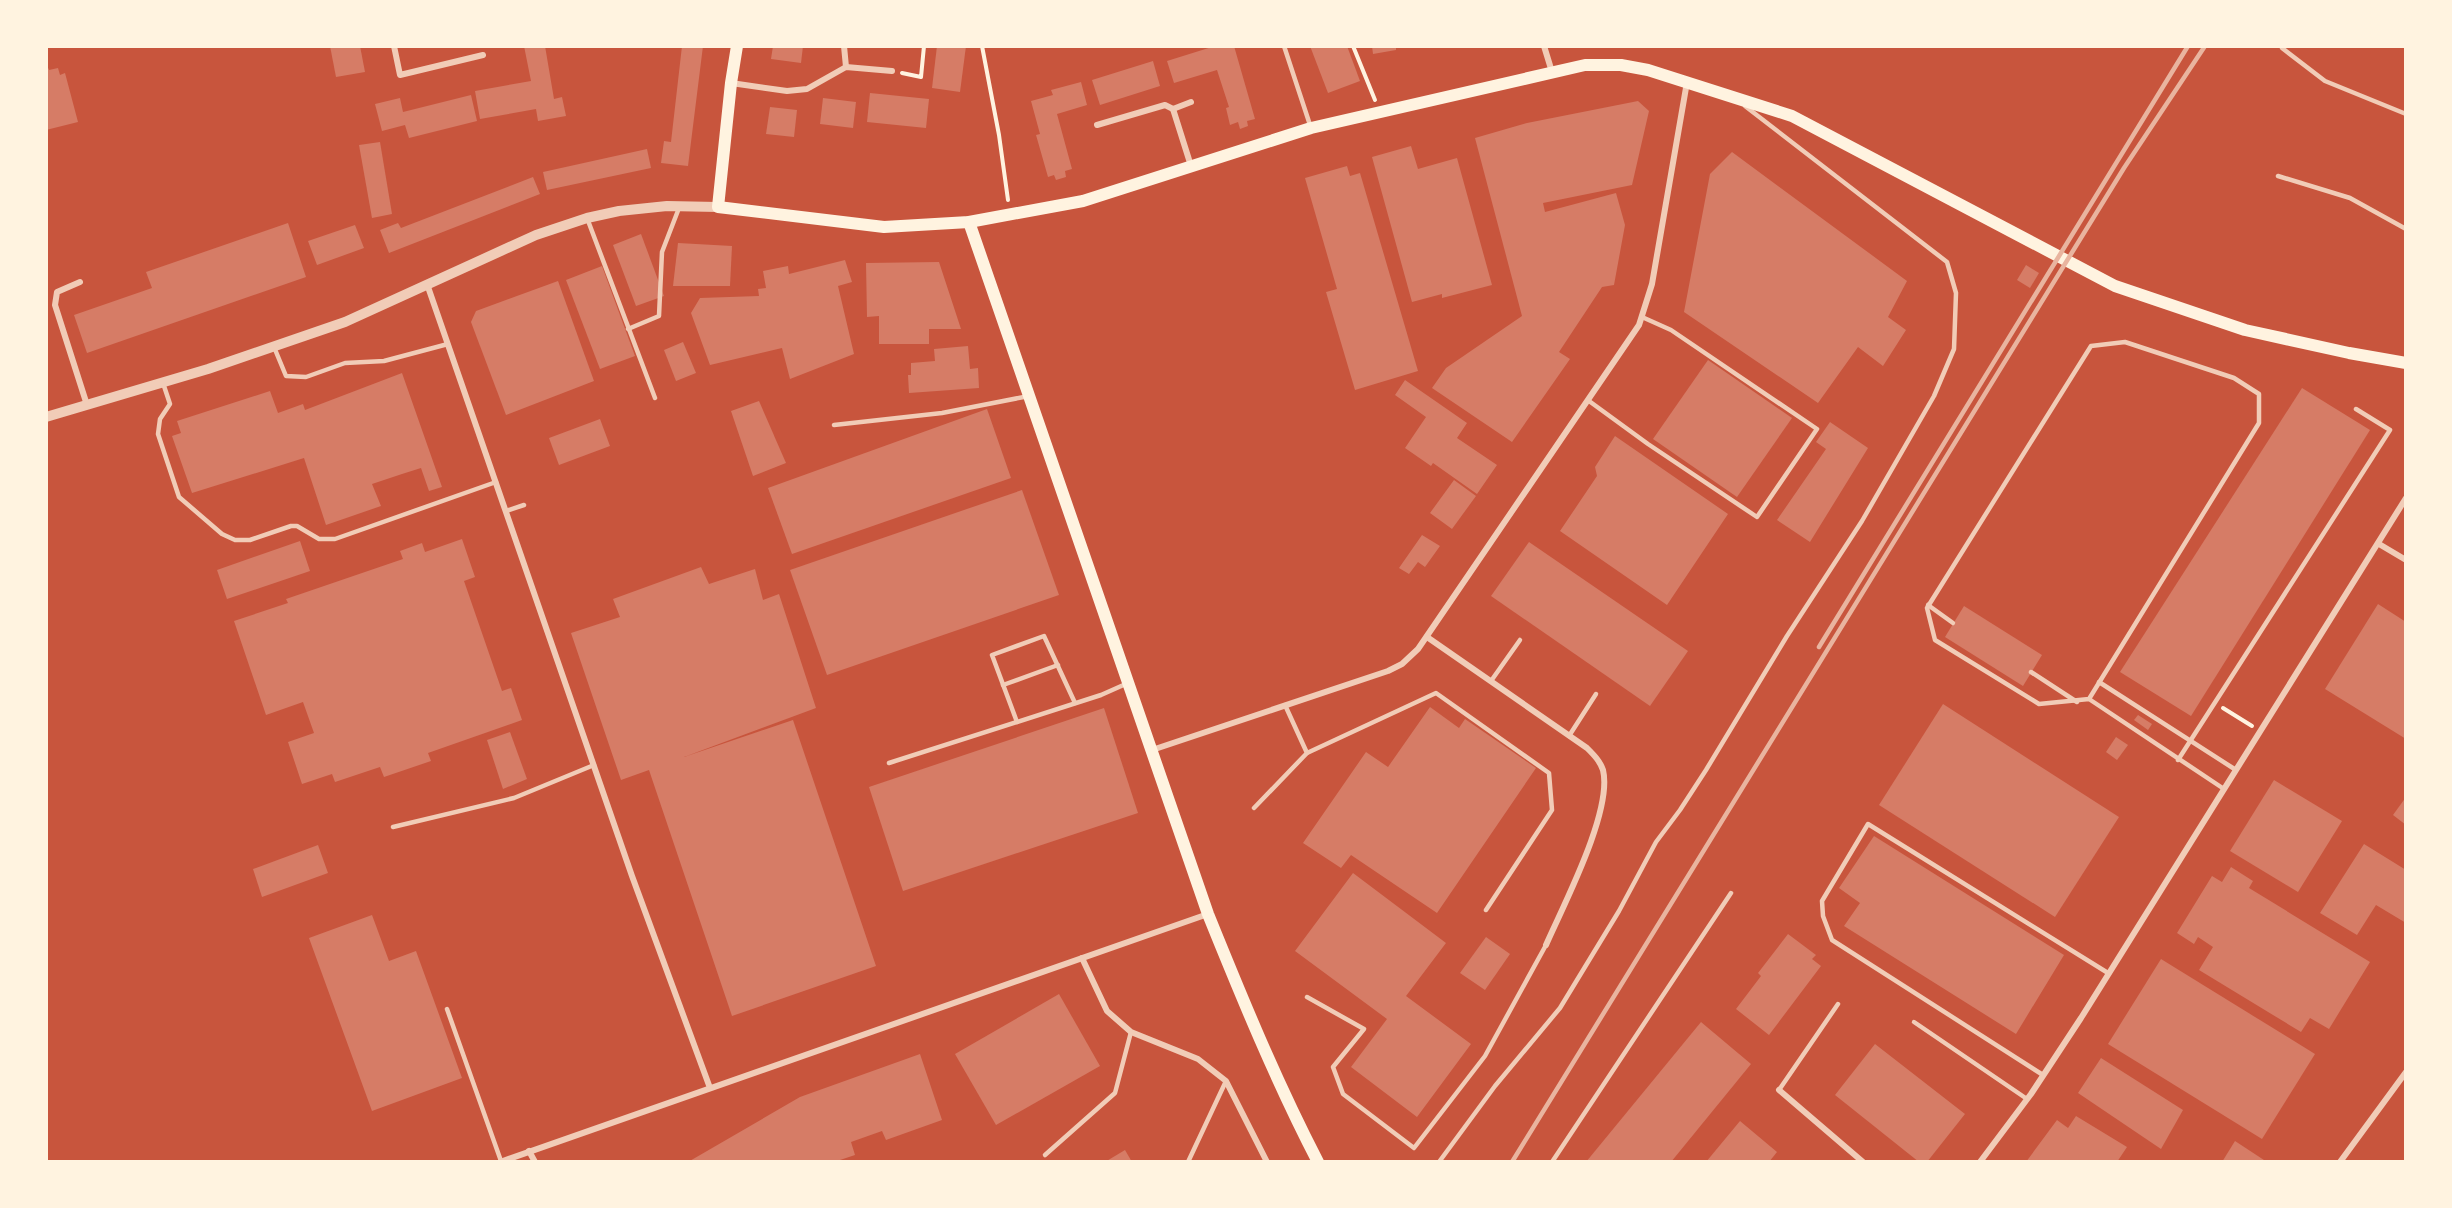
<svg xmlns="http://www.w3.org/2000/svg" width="2452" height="1208" font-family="Manrope,sans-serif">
<rect width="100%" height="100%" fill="#c8553d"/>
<!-- building -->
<g fill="#d67c66">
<path d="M330,46H360L365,72L336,77Z"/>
<path d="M524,46H545L554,99L562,97L566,116L538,121L536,109L480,119L475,91L531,81Z"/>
<path d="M682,46H703L688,166L661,163L664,141L671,142Z"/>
<path d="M773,46H803L801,63L771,59Z"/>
<path d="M937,46H966L960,92L932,88Z"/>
<path d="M1215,46H1234L1255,119L1247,121L1248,126L1240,129L1238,122L1230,125L1226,108L1229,107L1217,70L1174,83L1167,61Z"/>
<path d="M1310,46H1347L1360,81L1328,93Z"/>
<path d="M1372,46H1396V50L1373,54Z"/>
<path d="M1153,61L1160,86L1100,105L1092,80Z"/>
<path d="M46,63L49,70L58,68L60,75L65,73L78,122L46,130Z"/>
<path d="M1081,82L1087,105L1057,114L1072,169L1065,171L1066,177L1056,180L1054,175L1048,177L1036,135L1040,134L1031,101L1053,95L1051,90Z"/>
<path d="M870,93L929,99L926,128L867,122Z"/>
<path d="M471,95L477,121L409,138L405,125L382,131L375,104L400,98L403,112Z"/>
<path d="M823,98L856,102L853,128L820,124Z"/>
<path d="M1638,101L1649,111L1632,185L1543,203L1545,212L1616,193L1625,225L1614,285L1602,287L1559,352L1570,359L1512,442L1432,388L1446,368L1522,316L1475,138L1527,123Z"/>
<path d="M770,107L797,110L794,137L766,134Z"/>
<path d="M380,142L392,214L372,218L359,145Z"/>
<path d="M1411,146L1418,169L1457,158L1492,285L1442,298V294L1412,302L1372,157Z"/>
<path d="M647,149L651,168L547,190L543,172Z"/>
<path d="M1732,152L1907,281L1888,317L1906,330L1883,366L1858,347L1818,403L1684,312L1710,174Z"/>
<path d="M1347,166L1350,176L1360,173L1418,371L1355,390L1326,292L1337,289L1305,178Z"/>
<path d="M533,177L540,194L389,253L380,230L398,223L401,228Z"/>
<path d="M288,223L306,277L87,353L74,315L152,288L146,272Z"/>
<path d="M355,225L364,248L317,265L308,241Z"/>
<path d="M641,234L664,296L636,306L613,245Z"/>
<path d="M678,243L732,246L730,286H673Z"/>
<path d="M845,260L852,282L838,286L854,354L790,379L782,348L710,365L691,313L700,298L759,296L758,289L766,288L763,271L788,266L789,274Z"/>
<path d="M939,262L961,329H929V344H879V316L867,317L866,263Z"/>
<path d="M2026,265L2039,273L2030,288L2017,280Z"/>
<path d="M602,266L635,356L600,369L566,280Z"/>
<path d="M558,281L594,381L506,415L471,322L476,311Z"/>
<path d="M683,342L696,373L676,381L664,350Z"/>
<path d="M968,346L970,369L978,368L979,388L909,393L908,375H911V363L935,361L934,349Z"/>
<path d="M1708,360L1792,418L1737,497L1653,439Z"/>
<path d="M402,373L442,487L429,491L421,468L402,474L372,484L381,506L326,525L304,458L192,493L172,436L181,433L177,421L270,391L278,413L303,404L305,410Z"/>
<path d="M1405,380L1467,423L1457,438L1497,465L1477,494L1433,463L1431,466L1405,448L1426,417L1395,395Z"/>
<path d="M2302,388L2370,430L2191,716L2120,672Z"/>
<path d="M759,401L786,463L753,476L731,411Z"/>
<path d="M987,409L1011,478L792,554L768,488Z"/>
<path d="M600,419L610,446L559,465L549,438Z"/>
<path d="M1830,422L1868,448L1810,542L1777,520L1826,449L1816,442Z"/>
<path d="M1615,436L1728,514L1667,605L1560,531L1597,476L1595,467Z"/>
<path d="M1454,480L1476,496L1452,529L1430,513Z"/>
<path d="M1022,490L1059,595L827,675L790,570Z"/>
<path d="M1422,535L1440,546L1425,567L1418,562L1409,574L1399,568Z"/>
<path d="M462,539L475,577L464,581L502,691L511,688L522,720L428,753L431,761L384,777L380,767L335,782L332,774L302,784L288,742L314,733L303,702L266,715L234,621L288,603L286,599L403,559L400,551L422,543L425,552Z"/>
<path d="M300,541L310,571L227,599L217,570Z"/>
<path d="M1529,542L1688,651L1650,706L1491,596Z"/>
<path d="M701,567L709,584L755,569L763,600L779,594L816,708L684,757L793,720L876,966L732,1016L649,770L621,780L571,633L620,617L613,599Z"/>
<path d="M2378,604L2406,622V739L2325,689Z"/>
<path d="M1964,606L2042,655L2023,686L1945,637Z"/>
<path d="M1943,704L2119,817L2055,917L1879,805Z"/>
<path d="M1430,707L1459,728L1465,719L1536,768L1437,913L1351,855L1341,868L1303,843L1366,752L1388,767Z"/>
<path d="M1104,708L1138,813L903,891L869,787Z"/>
<path d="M2138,715L2152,724L2148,730L2134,720Z"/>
<path d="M510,732L527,779L503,789L487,740Z"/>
<path d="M2116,737L2128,745L2117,760L2106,752Z"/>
<path d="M2274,780L2342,821L2298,892L2230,851Z"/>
<path d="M2406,797V825L2393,815Z"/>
<path d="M1874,836L2064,955L2016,1034L1844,926L1860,903L1839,888Z"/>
<path d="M2364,844L2406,870V923L2376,905L2357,935L2320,913Z"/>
<path d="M318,845L328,873L262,897L253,869Z"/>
<path d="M2231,867L2253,881L2249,888L2370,962L2329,1029L2310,1018L2301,1032L2199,970L2213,947L2198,937L2194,944L2177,933L2212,876L2222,882Z"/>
<path d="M1353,873L1446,943L1406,996L1471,1044L1417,1117L1351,1067L1387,1019L1295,951Z"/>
<path d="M372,915L389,961L416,951L462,1078L372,1111L309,938Z"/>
<path d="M1788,934L1816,955L1812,959L1821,966L1769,1035L1736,1009L1761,976L1758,973Z"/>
<path d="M1486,937L1510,954L1485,990L1460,973Z"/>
<path d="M2161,959L2315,1054L2262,1139L2108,1044Z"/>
<path d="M1059,994L1100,1066L996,1125L955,1054Z"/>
<path d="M1701,1022L1751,1064L1671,1162H1586Z"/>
<path d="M1875,1044L1965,1114L1927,1162H1919L1835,1095Z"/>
<path d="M920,1054L942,1120L886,1140L882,1131L851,1142L855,1155L834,1162H688L800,1097Z"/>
<path d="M2101,1058L2183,1110L2161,1149L2078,1093Z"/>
<path d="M2076,1116L2127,1147L2117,1162H2026L2057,1120L2068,1128Z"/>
<path d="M1740,1121L1777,1152L1769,1162H1706Z"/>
<path d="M2235,1141L2267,1162H2222Z"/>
<path d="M1125,1150L1132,1162H1105Z"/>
</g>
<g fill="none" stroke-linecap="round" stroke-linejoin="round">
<!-- path -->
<g stroke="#fff3e0" stroke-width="4">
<path d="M982,46L999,135L1008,200"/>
<path d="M1353,46L1375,100"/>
<path d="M902,73L921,77L924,46"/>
<path d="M2223,708L2252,726"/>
</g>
<!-- service -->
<g stroke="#f1ccb7" stroke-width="4.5">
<path d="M1284,46L1311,128"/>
<path d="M2282,48L2325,81L2406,114"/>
<path d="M2278,176L2350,198L2406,229"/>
<path d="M587,218L655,398"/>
<path d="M628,329L659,316L662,252L679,208"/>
<path d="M274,347L286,376L306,377L345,363L384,361L448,344"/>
<path d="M163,383L170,404L160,419L158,434L179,497L222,534L235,540H250L291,526H297L319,539H335L496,482"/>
<path d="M1589,401L1648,444L1757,517L1817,429L1671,330L1642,317"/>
<path d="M834,425L942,413L1029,396"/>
<path d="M506,511L524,505"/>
<path d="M1928,605L1953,623"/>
<path d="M2031,672L2077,702"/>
<path d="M1491,681L1520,640"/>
<path d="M2099,682L2236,770"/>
<path d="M1003,685L1058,665"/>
<path d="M2089,699L2259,423V394L2234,378L2125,342L2091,346L1927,608L1935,640L2039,704L2089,699L2224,789"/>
<path d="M1017,722L992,655L1044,636L1075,703"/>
<path d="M1569,736L1596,694"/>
<path d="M1307,753L1436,693L1549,773L1552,810L1486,910"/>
<path d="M2178,760L2390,430L2356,409"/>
<path d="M889,763L1101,695L1128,683"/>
<path d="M1254,808L1307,753L1285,705"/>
<path d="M393,827L514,798L594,765"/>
<path d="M1307,997L1364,1029L1333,1067L1343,1094L1414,1148L1485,1056L1546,945"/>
<path d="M447,1009L501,1161"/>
<path d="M1914,1022L2027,1099"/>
<path d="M2043,1075L1832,940L1823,916L1822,901L1868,824L2108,973"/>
<path d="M1779,1090L1838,1004"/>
<path d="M1045,1155L1115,1093L1131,1032"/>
<path d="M1188,1162L1226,1081"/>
<path d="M1439,1162L1495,1086L1560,1008L1619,911L1656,842L1680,810L1706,770L1787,636L1862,521L1934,396L1954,349L1956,293L1947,262L1745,106"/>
<path d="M1552,1162L1731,893"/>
</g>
<!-- minor -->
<g stroke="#f1ccb7" stroke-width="6">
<path d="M394,46L400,75L483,55"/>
<path d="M844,46L846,67"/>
<path d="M1544,46L1552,72"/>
<path d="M731,83L787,91L807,89L846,67L892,71"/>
<path d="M1191,102L1173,109L1191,166"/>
<path d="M1097,125L1165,105L1173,109"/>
<path d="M80,282L57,292L55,305L87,405"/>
<path d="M427,284L632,876L710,1088"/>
<path d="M2379,544L2406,560"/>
<path d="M1427,637L1587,748C1594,755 1600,761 1603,770C1613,811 1563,906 1546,945"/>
<path d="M1152,750L1388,671L1402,664L1418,649L1639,325L1652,284L1687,82"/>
<path d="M1082,958L1107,1011L1131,1032L1198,1059L1226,1081L1267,1162"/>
<path d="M1779,1090L1863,1162"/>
<path d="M529,1151L535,1162"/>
<path d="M500,1162L1208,914"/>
<path d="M1980,1162L2031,1094L2081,1018L2406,498"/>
<path d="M2340,1162L2406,1072"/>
</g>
<!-- tertiary -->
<path stroke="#f1ccb7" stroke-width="10" d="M46,417L208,369L345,322L536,235L587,218L619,211L667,206L718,207"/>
<!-- secondary -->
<g stroke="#fff3e0" stroke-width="12">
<path d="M737,46L731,83L718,207L884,227L969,222L1083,201L1311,128L1585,65H1621L1648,70L1792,116L2115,286L2245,330L2349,353L2406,363"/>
<path d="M969,222L1208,914C1242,998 1276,1081 1318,1162"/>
</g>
<!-- rail -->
<g stroke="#e9b49f" stroke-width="4.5">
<path d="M1819,647L2188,46"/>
<path d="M1512,1162L2124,168L2205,46"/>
</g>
</g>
<!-- border -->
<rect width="2452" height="1208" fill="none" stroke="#fff3e0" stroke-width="96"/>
</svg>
